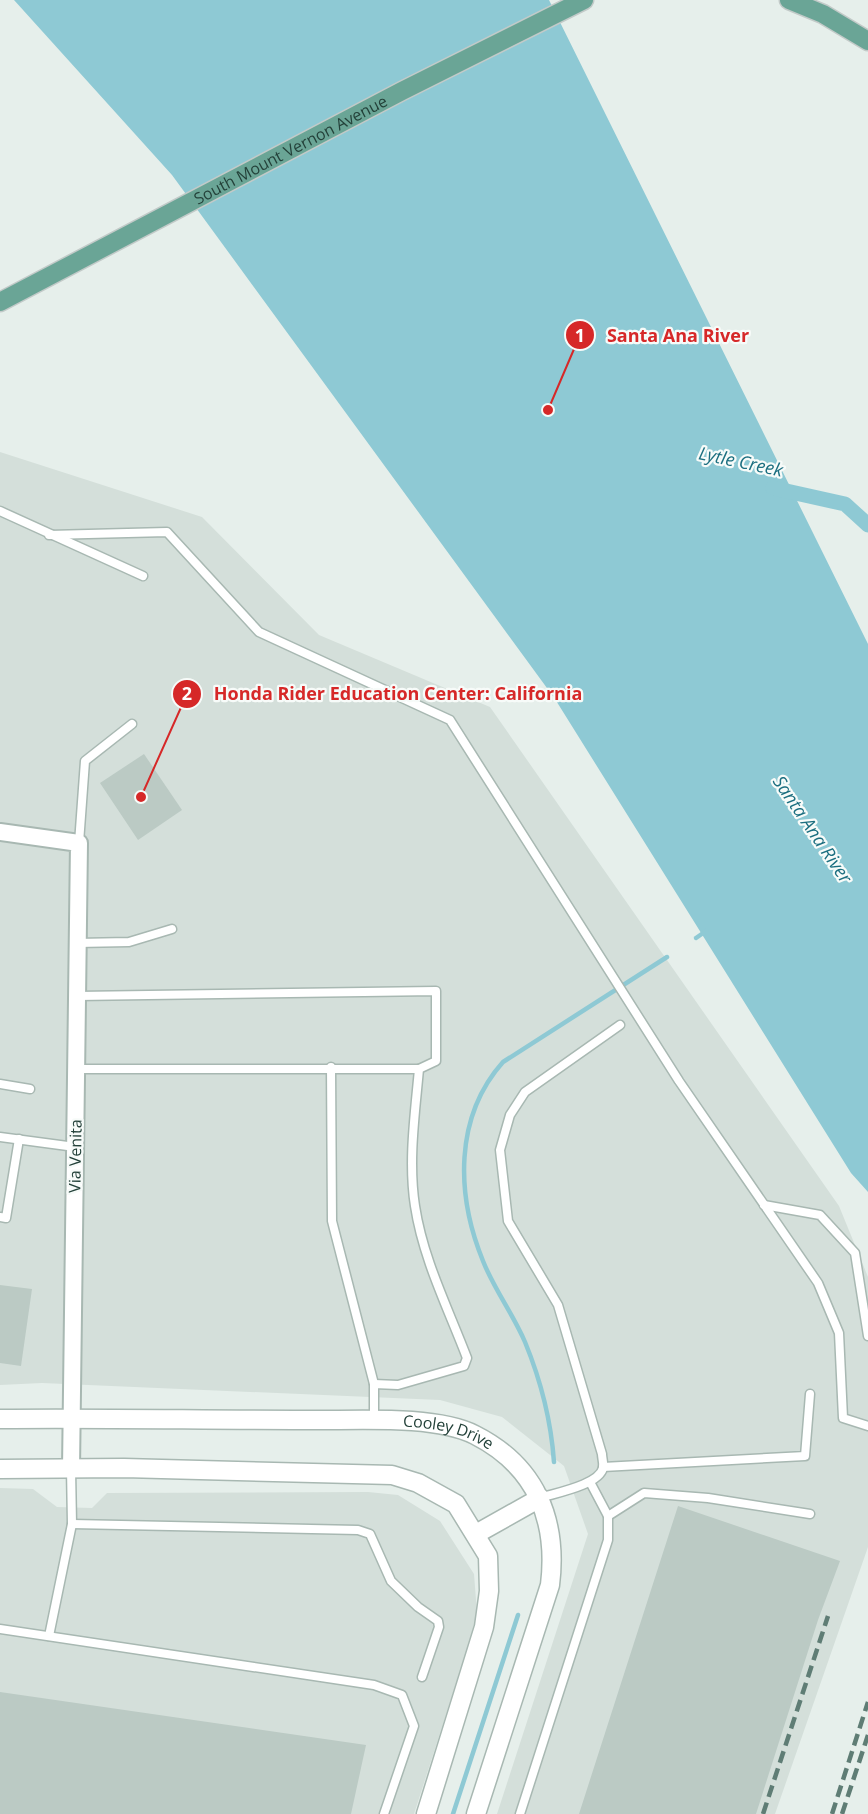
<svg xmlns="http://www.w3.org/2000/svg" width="868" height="1814" font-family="'Open Sans',sans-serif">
<rect width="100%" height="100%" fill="#e6efeb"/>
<!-- built -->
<g fill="#d4dfda">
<path d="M0,452L202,517L319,635L490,707L839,1206L868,1277V1547L775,1814H497L588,1534L564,1466L502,1417L440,1400L42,1383L0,1385Z"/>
<path d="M0,1488L33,1489L57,1507L92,1508L107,1493L368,1492L398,1495L440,1521L474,1574L477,1613L469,1643L414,1814H0Z"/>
</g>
<!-- water -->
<path fill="#8ec9d4" d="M14,0H549L868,644V1192L851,1173L555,699L172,175Z"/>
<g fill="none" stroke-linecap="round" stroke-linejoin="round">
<!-- stream -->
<g stroke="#8ec9d4" stroke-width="4.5">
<path d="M696,938L706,931"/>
<path d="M554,1462C551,1420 541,1381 525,1342C513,1314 494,1289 483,1261C456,1195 454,1117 503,1062L667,957"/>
<path d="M453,1814L518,1615"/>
</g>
<!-- canal -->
<path stroke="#8ec9d4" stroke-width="15" d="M773,488L845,504L868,525"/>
</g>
<!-- building -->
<g fill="#bbcac4">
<path d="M144,754L182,810L138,840L100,783Z"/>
<path d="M0,1285L32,1289L21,1366L0,1363Z"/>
<path d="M678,1506L840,1561L818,1620L756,1814H579Z"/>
<path d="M0,1692L366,1745L351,1814H0Z"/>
</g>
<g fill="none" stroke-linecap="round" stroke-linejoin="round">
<defs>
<g id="service">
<path d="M0,511L143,576"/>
<path d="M49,535L167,532L259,632L450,720L679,1081L818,1283L839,1333L843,1418L868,1426"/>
<path d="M79,843L85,761L132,724"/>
<path d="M77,943L129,942L172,929"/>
<path d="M77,996L436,991V1061L419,1069C415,1114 408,1161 415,1206C423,1259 448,1308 467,1358L464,1366L398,1385L374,1384V1421"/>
<path d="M331,1067L332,1221L374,1384"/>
<path d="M76,1069H419"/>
<path d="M0,1084L30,1089"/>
<path d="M0,1137L75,1147"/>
<path d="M764,1205L820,1215L855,1253L868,1336"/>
<path d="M0,1217L6,1218L19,1139"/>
<path d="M603,1467L805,1456L810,1394"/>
<path d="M540,1498C555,1493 599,1485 603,1468C604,1464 602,1458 602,1454L558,1305L508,1221L500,1150L510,1115L525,1092L620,1025"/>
<path d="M608,1516L644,1493L708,1498L810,1514"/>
<path d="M72,1524L358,1530L370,1534L391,1581L418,1607L438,1621L439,1627L422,1677"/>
<path d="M0,1629L374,1685L402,1695L414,1726L384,1814"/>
<path d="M49,1636L72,1524L71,1469"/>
<path d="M520,1814L608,1540V1516L590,1482"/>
</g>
<path id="minor" d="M0,832L79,843L71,1469"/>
<g id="tertiary">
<path id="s1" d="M0,1419C101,1418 203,1420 304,1420C351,1421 434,1414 475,1435C536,1466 558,1520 550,1585L476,1814"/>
<path d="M0,1469L124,1468L392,1475L418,1483L456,1504L488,1556L489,1591L484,1627L426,1814"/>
<path d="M476,1534L540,1498"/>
</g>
<g id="primary">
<path d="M789,0L823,14L868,41"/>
<path id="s2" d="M0,302L402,91L584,0"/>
</g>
</defs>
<!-- service casing -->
<use href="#service" stroke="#a8b8b2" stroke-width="11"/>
<!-- minor casing -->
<use href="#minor" stroke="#a8b8b2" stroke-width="20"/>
<!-- tertiary casing -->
<use href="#tertiary" stroke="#a8b8b2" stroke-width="21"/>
<!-- primary casing -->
<use href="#primary" stroke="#c2cac8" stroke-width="21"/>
<!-- service -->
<use href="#service" stroke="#fff" stroke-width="8"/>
<!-- minor -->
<use href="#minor" stroke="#fff" stroke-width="16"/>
<!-- tertiary -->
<use href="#tertiary" stroke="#fff" stroke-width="18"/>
<!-- primary -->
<use href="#primary" stroke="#6aa596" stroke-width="18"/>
<!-- rail -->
<g stroke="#5f7d75" stroke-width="4.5" stroke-dasharray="12 6" stroke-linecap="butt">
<path d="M763,1814L828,1616"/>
<path d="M832,1814L868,1702"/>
<path d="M842,1814L868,1735"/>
</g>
</g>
<g text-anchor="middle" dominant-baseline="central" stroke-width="4.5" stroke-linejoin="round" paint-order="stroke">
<!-- street labels -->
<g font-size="16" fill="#24423a" stroke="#f7fbf9">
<text stroke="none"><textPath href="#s2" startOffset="328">South Mount Vernon Avenue</textPath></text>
<text transform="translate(75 1156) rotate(-89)">Via Venita</text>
<text stroke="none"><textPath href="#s1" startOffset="450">Cooley Drive</textPath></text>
</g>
<!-- water labels -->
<g font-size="18" font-style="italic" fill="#1c6f80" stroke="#f7fbf9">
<text transform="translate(741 461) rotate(12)">Lytle Creek</text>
<text transform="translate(813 829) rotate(56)">Santa Ana River</text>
</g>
</g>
<!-- callouts -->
<path fill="none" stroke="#d62828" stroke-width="2" d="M548 410L580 335M141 797L187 694"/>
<g fill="#d62828" stroke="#f7fbf9" stroke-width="2">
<circle cx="548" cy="410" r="6"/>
<circle cx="141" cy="797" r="6"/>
<circle cx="580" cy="335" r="15"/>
<circle cx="187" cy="694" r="15"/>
</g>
<g font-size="18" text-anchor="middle" font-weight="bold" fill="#fff">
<text x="580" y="342">1</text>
<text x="187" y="700">2</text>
</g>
<g font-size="18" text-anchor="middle" font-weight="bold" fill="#d62828" stroke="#f7fbf9" stroke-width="4.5" stroke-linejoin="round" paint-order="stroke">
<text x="678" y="342">Santa Ana River</text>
<text x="398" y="700">Honda Rider Education Center: California</text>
</g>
</svg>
